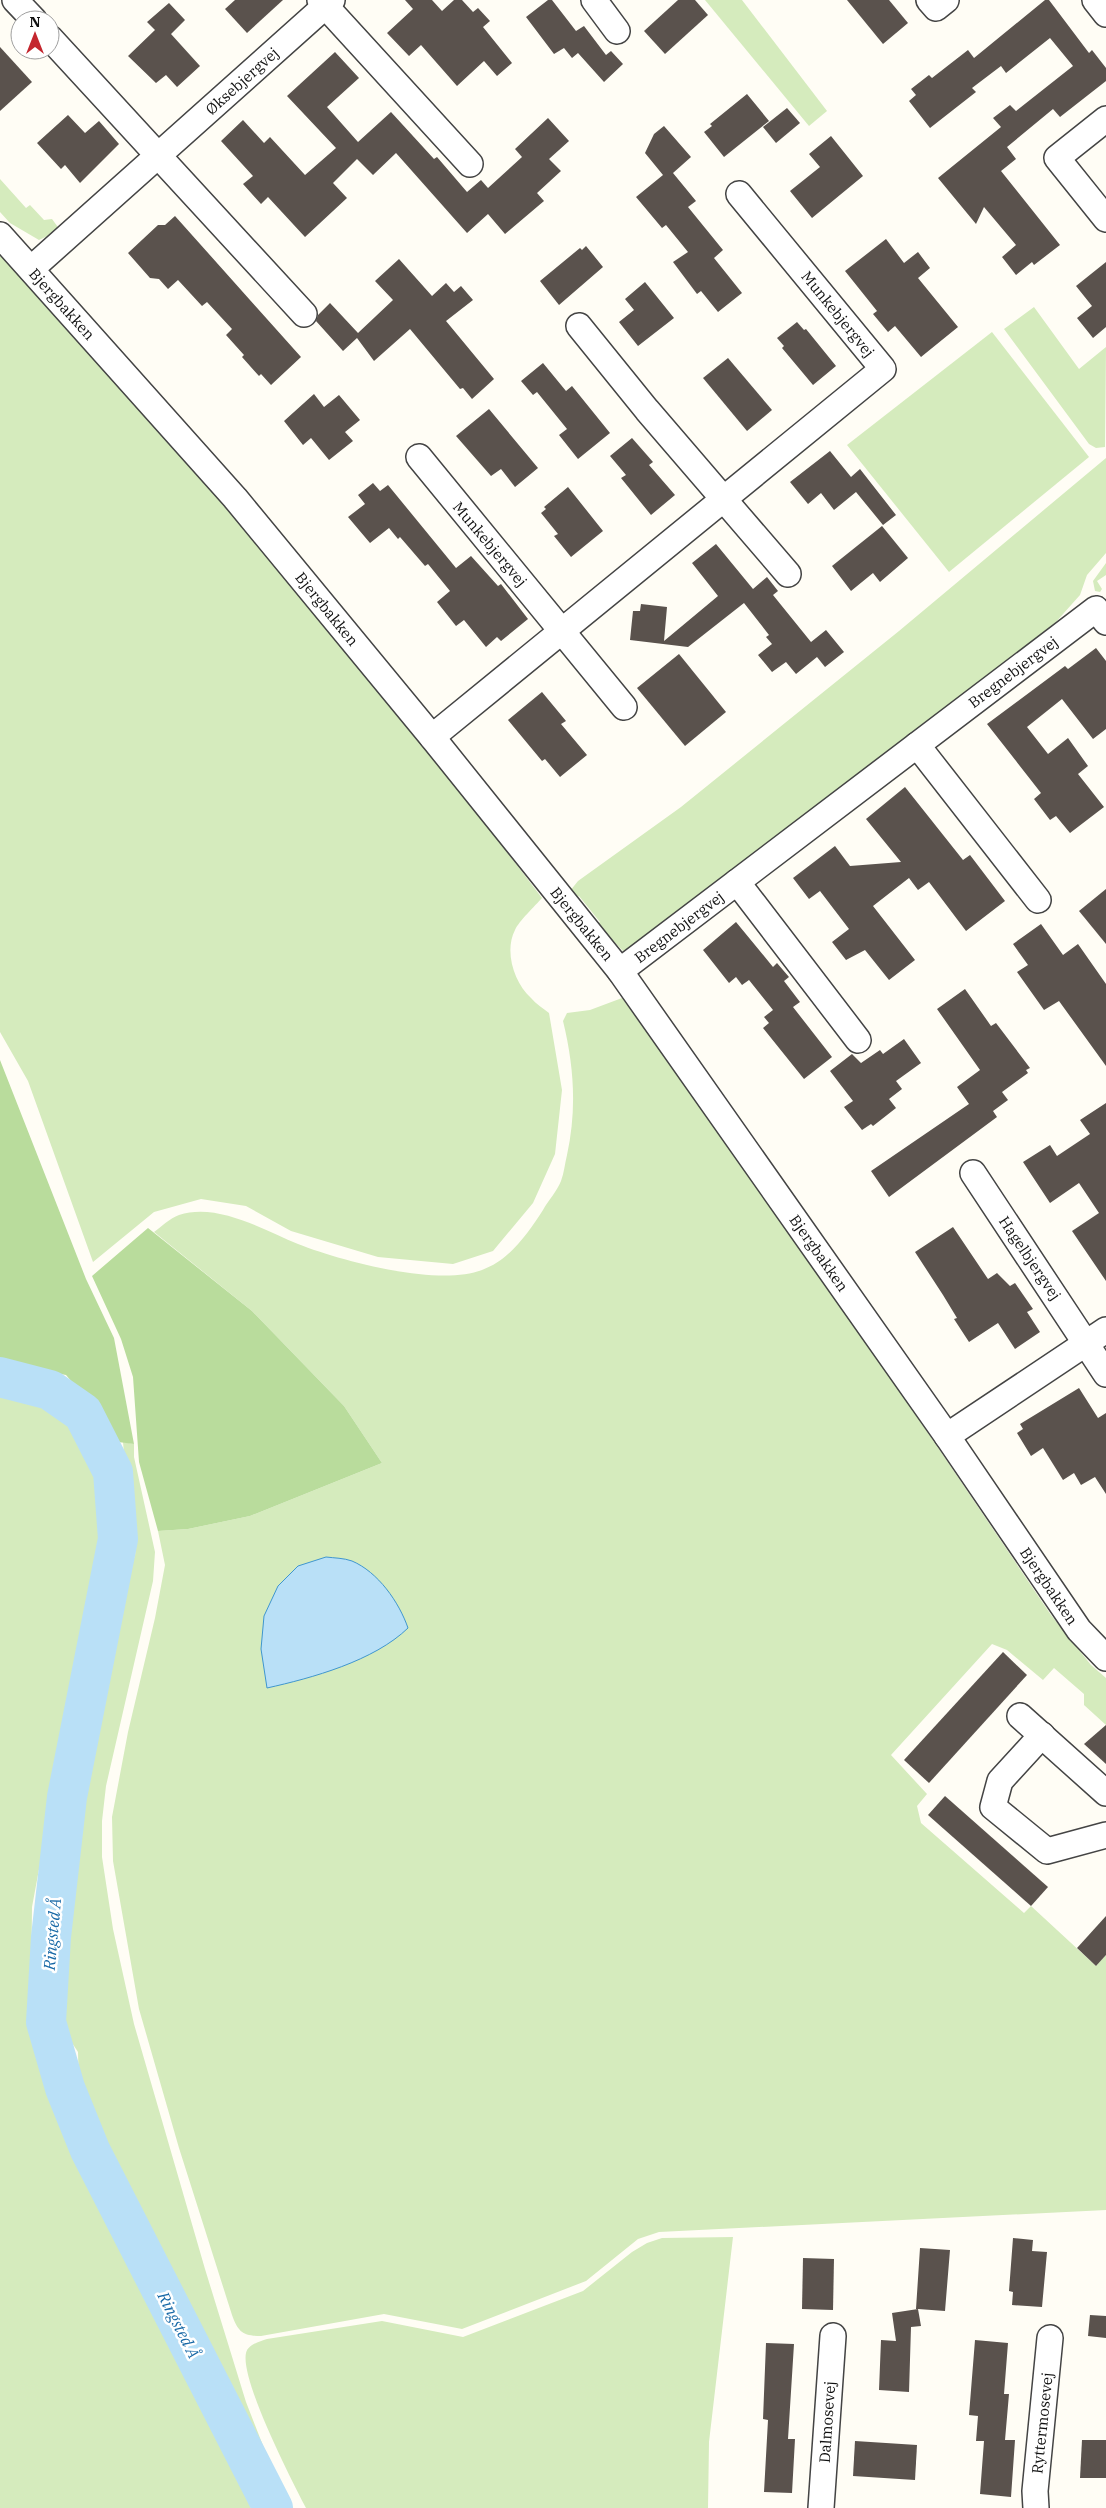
<svg xmlns="http://www.w3.org/2000/svg" width="1106" height="2508" font-family="'IBM Plex Serif',serif">
<rect width="100%" height="100%" fill="#fffdf5"/>
<!-- green -->
<g fill="#d5ebbd">
<path d="M705,0H742L827,111L809,126Z"/>
<path d="M0,179L26,208L30,205L44,220L52,219L60,230L39,240L10,223L0,212Z"/>
<path d="M0,253C146,412 288,576 423,744C464,795 503,847 542,898C535,906 519,921 515,930C504,951 514,983 531,998C536,1004 543,1008 549,1013L562,1090L555,1154L533,1203L493,1251L453,1264L378,1257L291,1231L246,1206L201,1199L154,1212L93,1262L28,1081L0,1032Z"/>
<path d="M1034,307L1079,369L1106,347L1105,447L1096,448L1089,444L1004,329Z"/>
<path d="M992,332L1089,457L949,572L847,445Z"/>
<path d="M1106,458V553L1087,575L1080,595L1055,623L655,934L623,951L597,924L600,922L579,896L575,899L570,891L578,881L681,807L899,631Z"/>
<path d="M1106,563V575L1097,581L1102,589L1100,592L1095,591L1093,581Z"/>
<path d="M622,998L806,1252L1051,1615L1091,1665L1106,1678V1725L1084,1705V1694L1054,1668L1043,1680L1007,1650L992,1644L891,1755L927,1794L917,1806L921,1823L1024,1913L1031,1906L1096,1966L1106,1955V2210L659,2232L638,2239L586,2281L462,2329L384,2314L261,2336C243,2336 238,2332 232,2315L179,2148L139,2009L113,1861L112,1817L128,1732L155,1618L165,1565L158,1531L188,1529L250,1516L382,1463L344,1406L252,1311L154,1232C161,1227 170,1218 179,1215C217,1202 264,1230 298,1244C341,1261 438,1287 482,1270C510,1260 528,1233 543,1210C548,1201 557,1191 561,1181C564,1173 565,1163 567,1155C577,1109 574,1066 563,1021L567,1013L590,1010Z"/>
<path d="M0,1392L41,1399L75,1416L96,1452L108,1508L99,1583L69,1747L47,1826L32,1907L31,1998L53,2096L144,2275L251,2508H0Z"/>
<path d="M123,1442L134,1444V1457L155,1552L153,1581L106,1786L102,1821V1857L113,1929L134,2024L205,2269L246,2402L269,2461L293,2508H278L273,2498L214,2367L144,2226L102,2146L90,2106L79,2092L78,2052L55,2017L59,2006L64,1951L66,1873L72,1823L124,1579L135,1556L136,1541L129,1511Z"/>
<path d="M733,2237L709,2442L708,2508H306C292,2481 240,2380 246,2353C248,2344 259,2342 267,2339L382,2321L463,2337L583,2291L632,2252L647,2243L662,2238Z"/>
</g>
<!-- forest -->
<g fill="#b9dc9c">
<path d="M0,1060L86,1279L114,1338L134,1444L110,1441L97,1411L66,1375L0,1363Z"/>
<path d="M148,1228L252,1311L344,1406L382,1463L250,1516L188,1529L158,1531L139,1462L133,1377L121,1339L92,1276Z"/>
</g>
<!-- water -->
<path fill="#b9e0f7" stroke="#3f96cf" d="M326,1557C334,1558 344,1558 352,1561C378,1572 399,1602 408,1628C374,1661 312,1678 267,1688L261,1649L264,1616L278,1586L298,1566Z"/>
<g fill="none" stroke-linecap="round" stroke-linejoin="round">
<!-- river -->
<path stroke="#b9e0f7" stroke-width="40" d="M0,1377L50,1390L83,1413L113,1472L118,1539L67,1797L51,1937L46,2022L65,2088L90,2150L273,2508"/>
</g>
<!-- building -->
<g fill="#5a524d">
<path d="M235,0H283L247,33L225,9Z"/>
<path d="M405,0H432L442,11L454,0H462L473,12L478,8L490,21L483,27L512,63L497,76L484,61L457,86L421,45L409,56L387,33L413,9Z"/>
<path d="M548,0H552L576,31L584,26L606,55L611,51L623,64L604,82L578,53L572,58L564,48L554,54L526,17Z"/>
<path d="M678,0H695L708,15L665,54L644,31Z"/>
<path d="M847,0H889L908,23L883,44Z"/>
<path d="M1045,0H1049L1089,53L1092,50L1106,68V81L1060,117L1053,109L1007,147L1016,159L1001,171L1060,245L1034,265L1032,262L1016,275L1002,257L1016,245L984,207L976,224L938,178L1001,127L993,118L1010,105L1016,111L1073,66L1050,38L1006,73L1001,66L972,88L976,92L930,128L909,101L916,95L911,89L929,75L932,78L968,50L974,58Z"/>
<path d="M169,3L185,20L171,34L200,66L177,87L166,75L156,83L128,56L155,30L147,22Z"/>
<path d="M0,47L32,82L0,111Z"/>
<path d="M335,52L359,78L327,107L358,142L391,112L434,159L437,157L467,192L481,180L488,188L522,157L515,149L548,118L569,141L549,159L561,171L537,193L544,201L505,234L488,214L467,233L396,153L373,175L357,159L333,183L347,198L305,237L268,197L261,204L243,184L253,176L221,141L243,120L264,143L270,137L305,175L336,148L287,96Z"/>
<path d="M747,94L769,121L724,157L704,132L712,126L710,124Z"/>
<path d="M787,108L800,123L776,143L763,127Z"/>
<path d="M68,115L85,133L99,121L119,144L80,183L65,165L61,169L37,143Z"/>
<path d="M664,126L691,157L673,173L696,201L688,207L723,250L714,258L742,293L718,312L701,291L697,294L673,262L688,252L666,225L662,228L636,197L663,175L645,153L654,134Z"/>
<path d="M831,136L863,176L812,218L790,191L820,167L809,154Z"/>
<path d="M175,216L301,357L271,385L261,374L259,376L242,357L244,355L226,335L232,329L207,302L202,306L178,280L168,289L159,279L150,278L128,253L158,225H165Z"/>
<path d="M886,239L904,263L918,252L930,268L918,278L958,327L921,357L895,326L888,332L873,314L877,311L845,271Z"/>
<path d="M586,246L603,267L559,305L540,281L580,248L582,250Z"/>
<path d="M399,259L432,296L446,283L454,292L461,286L473,300L446,321L494,379L472,399L463,388L460,389L410,329L374,361L357,338L343,351L316,321L318,315L330,303L358,333L393,300L375,281Z"/>
<path d="M1106,262V327L1093,338L1077,318L1092,306L1076,286Z"/>
<path d="M645,282L674,318L638,346L619,322L634,310L625,299Z"/>
<path d="M797,322L804,330L806,329L836,366L813,385L782,348L784,346L777,338Z"/>
<path d="M728,358L772,410L747,431L703,378Z"/>
<path d="M543,363L566,391L572,386L610,433L578,459L559,435L567,429L537,392L533,395L521,381Z"/>
<path d="M314,394L324,407L339,395L360,420L345,432L353,441L329,460L311,438L303,445L284,421Z"/>
<path d="M489,409L538,468L515,487L501,469L491,476L456,436Z"/>
<path d="M632,438L653,462L649,465L675,495L651,515L621,478L626,475L610,456Z"/>
<path d="M830,451L851,477L860,469L896,515L883,525L856,492L834,510L821,493L808,504L790,482Z"/>
<path d="M373,483L380,491L388,485L456,568L471,556L498,586L501,584L528,619L501,641L497,637L486,647L464,620L456,626L437,602L450,591L428,564L425,566L400,537L398,539L389,528L370,543L348,517L365,504L358,495Z"/>
<path d="M568,487L603,531L571,557L554,536L558,534L541,513L546,509L544,507Z"/>
<path d="M882,526L908,558L880,582L873,573L851,591L832,566Z"/>
<path d="M716,544L753,589L767,577L778,591L773,595L811,642L826,630L844,652L825,667L817,657L796,674L786,662L772,672L758,655L772,644L766,637L769,635L744,603L688,647L630,640L633,611H640L641,604L667,607L664,641L718,596L692,563Z"/>
<path d="M1096,648L1106,661V729L1093,739L1062,699L1027,727L1048,754L1068,738L1088,766L1078,774L1104,807L1070,833L1056,816L1050,820L1034,799L1041,793L987,724L1065,666L1068,669Z"/>
<path d="M679,654L726,712L685,746L637,688Z"/>
<path d="M542,692L566,721L561,724L587,755L560,777L545,759L542,761L508,720Z"/>
<path d="M905,787L963,860L970,855L1005,901L966,931L929,882L918,890L909,878L873,906L915,960L889,980L865,950L846,960L832,942L849,929L820,891L809,899L793,878L835,846L850,866L901,862L866,819Z"/>
<path d="M1106,889V944L1079,911Z"/>
<path d="M736,922L773,967L777,963L789,977L784,981L800,1002L793,1007L832,1057L804,1079L763,1028L769,1023L764,1017L773,1010L749,980L742,985L736,977L729,983L703,950Z"/>
<path d="M1041,924L1063,955L1078,944L1106,984V1066L1059,1001L1044,1010L1017,972L1028,965L1013,944Z"/>
<path d="M965,989L991,1026L996,1023L1030,1068L1026,1070L1028,1073L1002,1092L1008,1100L993,1111L997,1117L889,1197L871,1171L969,1104L957,1087L980,1070L937,1009Z"/>
<path d="M904,1039L921,1063L896,1081L902,1089L889,1099L896,1108L873,1126L871,1124L862,1130L844,1107L853,1101L830,1071L852,1054L861,1063L880,1050L883,1054Z"/>
<path d="M1106,1103V1281L1072,1231L1099,1213L1079,1183L1050,1203L1023,1162L1050,1145L1057,1156L1090,1134L1080,1120Z"/>
<path d="M953,1227L988,1279L997,1273L1010,1286L1015,1283L1033,1309L1027,1312L1040,1332L1015,1349L998,1323L969,1342L954,1319L957,1318L943,1295L915,1252Z"/>
<path d="M1079,1388L1098,1418L1106,1413V1494L1095,1477L1081,1485L1074,1473L1063,1480L1043,1448L1031,1456L1017,1433L1023,1429L1020,1424Z"/>
<path d="M1003,1652L1027,1675L929,1783L904,1760Z"/>
<path d="M1106,1725V1764L1084,1744Z"/>
<path d="M945,1796L1048,1887L1031,1906L928,1815Z"/>
<path d="M1106,1916V1955L1096,1966L1077,1948Z"/>
<path d="M1013,2238L1033,2240L1032,2251L1047,2252L1042,2307L1012,2305L1013,2292L1009,2291Z"/>
<path d="M920,2248L950,2250L945,2311L918,2309L921,2326L911,2327L909,2392L879,2390L881,2340L896,2341L892,2313L918,2309H916Z"/>
<path d="M803,2258L834,2259L833,2310L802,2309Z"/>
<path d="M1090,2315L1106,2316V2338L1088,2336Z"/>
<path d="M975,2340L1008,2343L1004,2394H1009L1005,2440H1015L1011,2497L980,2494L984,2441H976L978,2416L969,2415Z"/>
<path d="M766,2343L794,2344L788,2439H795L792,2493L764,2492L768,2420L763,2419Z"/>
<path d="M1082,2440H1106V2478H1080Z"/>
<path d="M855,2441L917,2445L915,2480L853,2476Z"/>
</g>
<g fill="none" stroke-linecap="round" stroke-linejoin="round">
<defs>
<g id="street">
<path d="M15,0L34,20"/>
<path d="M320,0L470,164"/>
<path d="M594,0L617,31"/>
<path d="M929,0L936,8L946,0"/>
<path d="M1095,0L1106,14"/>
<path d="M50,38L304,314"/>
<path d="M1106,119L1057,158L1106,219"/>
<path d="M0,235L235,498L432,737L620,971L947,1436L1079,1630L1106,1658"/>
<path d="M31,269L332,0"/>
<path d="M579,326L647,410L788,574"/>
<path d="M419,457L624,707"/>
<path d="M432,737L883,369L739,194"/>
<path d="M917,745L1038,900"/>
<path d="M737,882L858,1040"/>
<path d="M620,971L1096,609L1106,622"/>
<path d="M973,1173L1106,1374"/>
<path d="M947,1436L1106,1330"/>
<path d="M1020,1716L1106,1793"/>
<path d="M1042,1735L1000,1781L993,1807L1047,1851L1106,1835"/>
<path d="M821,2508L833,2336"/>
<path d="M1036,2508L1035,2491L1050,2338"/>
</g>
</defs>
<!-- street casing -->
<use href="#street" stroke="#444" stroke-width="28"/>
<!-- street -->
<use href="#street" stroke="#fff" stroke-width="25"/>
</g>
<g text-anchor="middle" dominant-baseline="central" stroke-width="5" stroke-linejoin="round" paint-order="stroke">
<!-- street labels -->
<g font-size="15" fill="#111" stroke="#fff">
<text transform="translate(242 81) rotate(-42)">Øksebjergvej</text>
<text transform="translate(62 304) rotate(48)">Bjergbakken</text>
<text transform="translate(838 314) rotate(51)">Munkebjergvej</text>
<text transform="translate(490 544) rotate(50)">Munkebjergvej</text>
<text transform="translate(327 609) rotate(51)">Bjergbakken</text>
<text transform="translate(1013 672) rotate(-37)">Bregnebjergvej</text>
<text transform="translate(582 924) rotate(51)">Bjergbakken</text>
<text transform="translate(679 927) rotate(-37)">Bregnebjergvej</text>
<text transform="translate(819 1253) rotate(55)">Bjergbakken</text>
<text transform="translate(1030 1258) rotate(56)">Hagelbjergvej</text>
<text transform="translate(1049 1586) rotate(56)">Bjergbakken</text>
<text transform="translate(827 2422) rotate(-86)">Dalmosevej</text>
<text transform="translate(1042 2423) rotate(-84)">Ryttermosevej</text>
</g>
<!-- water labels -->
<g font-size="16" font-style="italic" fill="#1768a6" stroke="#fff">
<text transform="translate(52 1934) rotate(-85)">Ringsted Å</text>
<text transform="translate(179 2325) rotate(63)">Ringsted Å</text>
</g>
</g>
<!-- north arrow -->
<g transform="translate(35 35)"><circle r="24" fill="#ffffff" stroke="#a0a0a0"/>
<path d="M0-4L9 19L0 12L-9 19Z" fill="#c4262e"/>
<text y="-8" font-size="14" font-weight="bold" text-anchor="middle" fill="#111111">N</text>
</g>
</svg>
